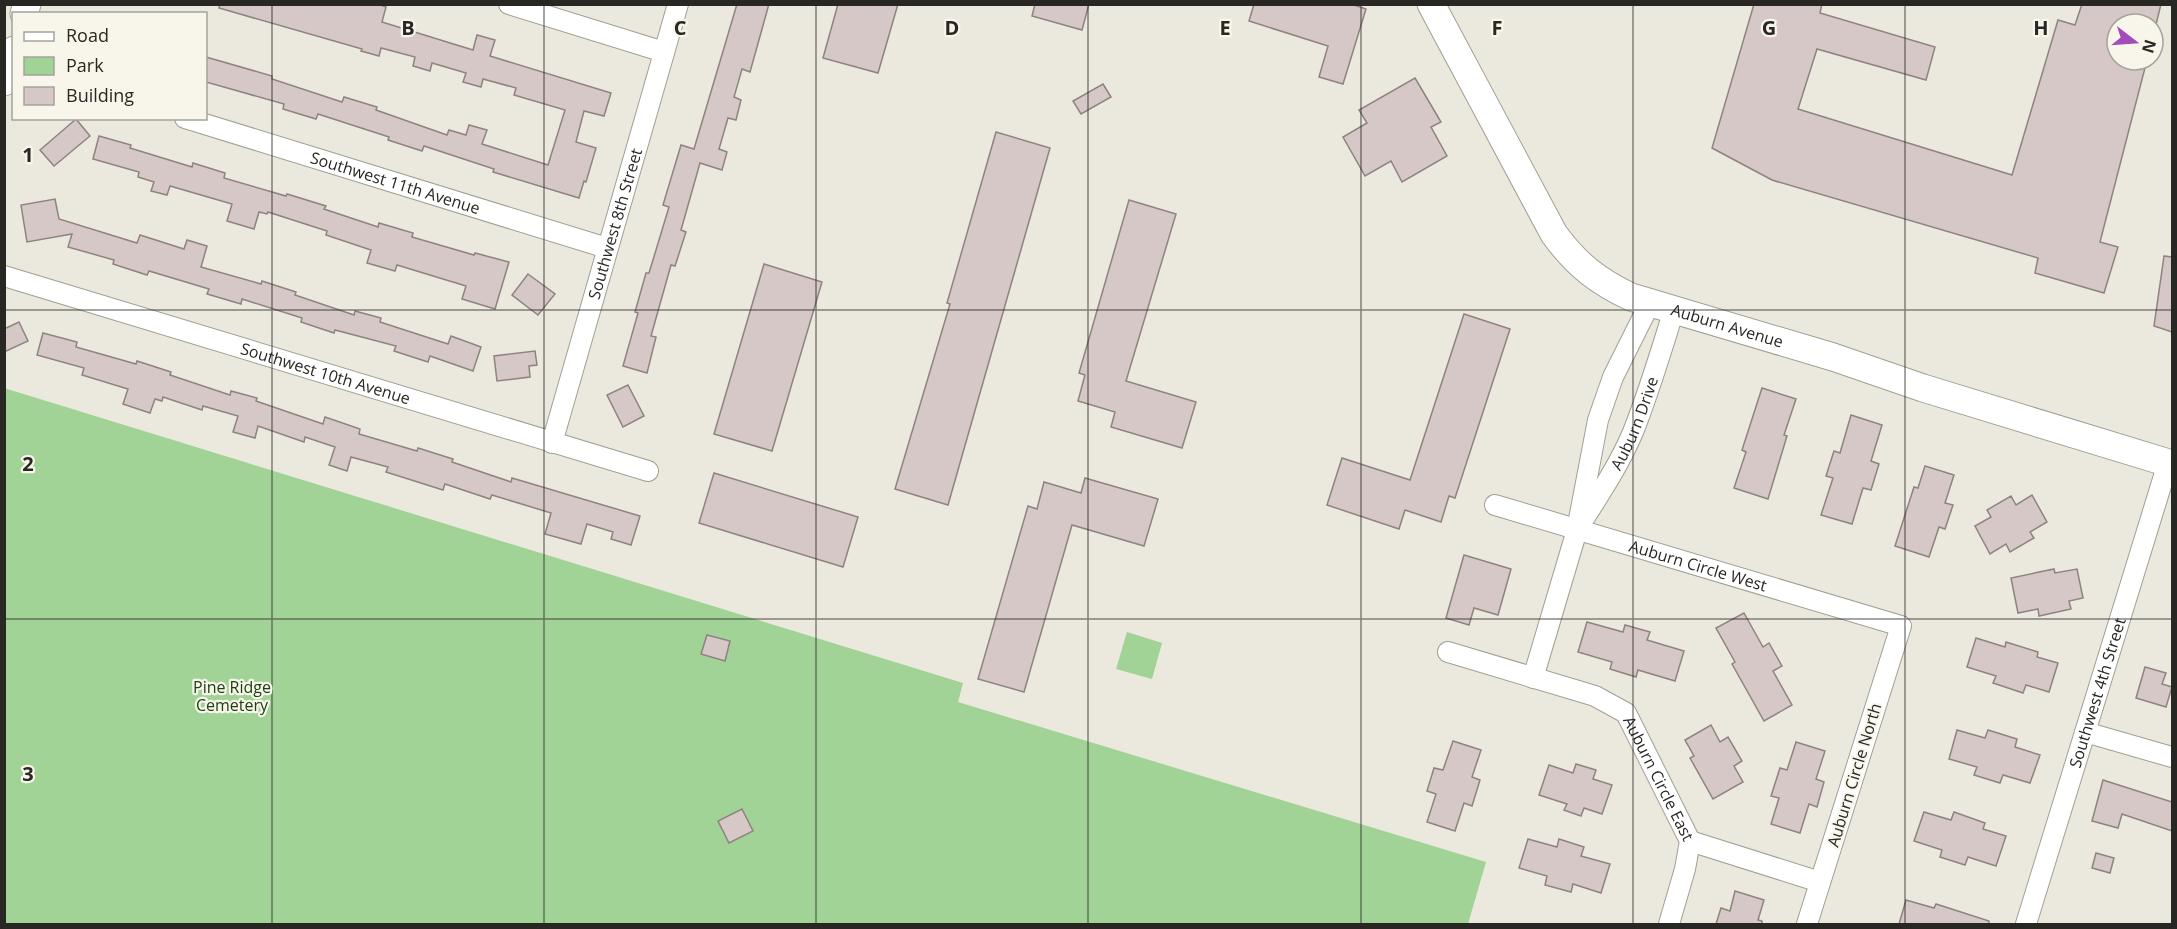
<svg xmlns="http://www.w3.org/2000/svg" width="2177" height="929" font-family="'Open Sans',sans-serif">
<rect width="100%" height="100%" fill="#ebe9dd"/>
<!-- green -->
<g fill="#a1d296">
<path d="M4,388L963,683L958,702L1486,862L1468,924H5Z"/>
<path d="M1127,632L1162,643L1152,679L1116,669Z"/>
</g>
<!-- building -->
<g fill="#d5c8c6" stroke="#8f8381" stroke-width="1.5">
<path d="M220,4H378L386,7L382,22L473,50L477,35L495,40L490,56L611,93L604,116L584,111L576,142L596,148L586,182L584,181L579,198L493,172L494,169L424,146L422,151L388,140L389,137L318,114L316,119L283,109L284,104L206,82V57L272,76V79L342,102L344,97L377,107L376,110L447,135L449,130L466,135L469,125L487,130L482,144L548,165L565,110L514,95L516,88L483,79L481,87L463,82L466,73L432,63L430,71L413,66L415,57L381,48L379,56L361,51L362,49L219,8Z"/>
<path d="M737,4H769L750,72L742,69L734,97L741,100L736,120L728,118L719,149L727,152L722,170L700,163L681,230L686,232L675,266L671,265L651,336L656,337L647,373L623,366L638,313L635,312L646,273H649L669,207L663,205L681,145L694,149Z"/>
<path d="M838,4H898L878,73L823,58Z"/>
<path d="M1035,4H1089L1082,30L1032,16Z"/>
<path d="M1254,4H1351L1366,9L1343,84L1319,77L1328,46L1249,21Z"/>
<path d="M1754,4H1822L1820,13L1935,47L1926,80L1817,49L1798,109L2012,175L2058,20L2075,25L2082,4H2161L2153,37V24H2117V60H2147L2100,242L2118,247L2104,293L2035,273L2038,258L1772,180L1712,148Z"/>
<path d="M1415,78L1441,122L1431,127L1447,156L1402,182L1391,161L1365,176L1343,137L1367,123L1359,110Z"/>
<path d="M1103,84L1111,97L1081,114L1073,101Z"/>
<path d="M76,119L90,136L54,166L40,150Z"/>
<path d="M996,132L1050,148L948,505L895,489L950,304L947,303Z"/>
<path d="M99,136L131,145L130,148L192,167L193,163L225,173L224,178L286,196L287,194L326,206L324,209L378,227L379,223L413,233L412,237L474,255L475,253L509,262L495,309L462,299L466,286L397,265L395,271L367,263L371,250L326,235L327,231L268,212L267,214L259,212L254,229L227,221L232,204L170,186L167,195L151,191L154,182L138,177L139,172L93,159Z"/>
<path d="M55,199L59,219L137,243L140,235L184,249L187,240L207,246L201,267L261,284L262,281L296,292L295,295L354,315L355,311L381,318L380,322L448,344L451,336L481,347L473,371L430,356L428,362L394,351L396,346L335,330L334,333L301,322L302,318L242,299L241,304L207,294L209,289L149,271L147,275L113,264L114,260L68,247L72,234L27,242L21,205Z"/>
<path d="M1129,200L1176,214L1126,381L1196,402L1182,448L1111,427L1115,412L1078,401L1085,375L1079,373Z"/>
<path d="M2164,256L2172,257V332L2154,326Z"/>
<path d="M764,264L822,282L772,451L714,434Z"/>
<path d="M528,274L555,294L538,315L512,295Z"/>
<path d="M1464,314L1510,329L1455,498L1449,496L1441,522L1405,510L1399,529L1327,505L1342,458L1410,480Z"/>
<path d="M19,322L28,341L4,352V329Z"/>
<path d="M43,333L77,342L76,347L136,364L137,361L171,372L170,375L230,395L231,391L257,398L256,401L323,424L325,417L360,429L359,434L417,451L418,448L453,459L452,462L511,482L512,478L640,516L631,545L611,539L613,532L587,524L581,544L545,534L551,513L492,495L490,499L445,484L443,490L386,472L388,467L351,457L347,471L329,465L335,447L305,437L304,442L258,426L255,438L233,432L238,416L203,406L202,410L163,397L162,401L155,399L150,413L123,404L128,389L82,375L84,368L37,355Z"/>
<path d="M535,351L537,365L529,366L530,377L497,381L494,356Z"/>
<path d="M628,385L644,416L623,427L607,395Z"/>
<path d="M1762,388L1796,399L1784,435L1787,436L1768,499L1734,488L1746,452L1742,450Z"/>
<path d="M1851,415L1882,425L1871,461L1879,464L1871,490L1863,488L1852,524L1821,515L1833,478L1826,476L1834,451L1840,453Z"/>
<path d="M1925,466L1954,475L1945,503L1953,505L1945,529L1939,527L1929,557L1895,546L1914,487L1918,488Z"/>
<path d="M714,473L858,517L843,567L699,523Z"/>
<path d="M1085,478L1158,499L1144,546L1072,525L1024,692L978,679L1028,506L1037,509L1044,482L1081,493Z"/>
<path d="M2032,495L2047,522L2030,532L2034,538L2010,552L2006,544L1990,554L1975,526L1991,517L1987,510L2011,496L2016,505Z"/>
<path d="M1464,555L1511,569L1498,615L1474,608L1469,625L1446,618Z"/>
<path d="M2054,569L2055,573L2077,569L2083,598L2069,601L2071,609L2039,616L2038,609L2018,613L2011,578Z"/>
<path d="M1744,613L1763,647L1769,643L1782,666L1773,671L1792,705L1764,721L1732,664L1735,662L1716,628Z"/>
<path d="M1587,622L1623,632L1625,625L1650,632L1647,640L1684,651L1675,681L1638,670L1636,677L1610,669L1612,662L1578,652Z"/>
<path d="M707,635L730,641L725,661L701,654Z"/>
<path d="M1976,638L2005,647L2006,642L2038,652L2037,657L2058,663L2049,692L2026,685L2023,693L1993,683L1996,676L1967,667Z"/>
<path d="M2145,667L2166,673L2162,684L2172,687L2166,707L2136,698Z"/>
<path d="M1711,725L1720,742L1728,737L1742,761L1734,766L1743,782L1713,799L1690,758L1694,756L1685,740Z"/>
<path d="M1957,730L1985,738L1988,730L2017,739L2015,747L2040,755L2030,783L2003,775L2000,783L1974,775L1977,767L1949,759Z"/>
<path d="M1453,741L1481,750L1472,777L1480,780L1472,806L1464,803L1455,831L1427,822L1436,794L1427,791L1434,768L1443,770Z"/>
<path d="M1796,742L1825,751L1816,779L1824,782L1817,807L1809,804L1800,833L1771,824L1779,798L1771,796L1780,768L1787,770Z"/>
<path d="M1576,764L1596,770L1593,779L1612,785L1602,814L1584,808L1581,816L1564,810L1567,804L1539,795L1549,765L1573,773Z"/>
<path d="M2103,780L2172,802V831L2122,814L2118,828L2092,821Z"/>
<path d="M742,809L753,831L729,843L718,821Z"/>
<path d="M1924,812L1951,820L1954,812L1985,823L1983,829L2006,836L1996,866L1968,857L1965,865L1940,857L1942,850L1914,841Z"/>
<path d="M1528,839L1557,847L1559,839L1584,847L1581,856L1610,864L1601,893L1573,884L1571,892L1545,885L1547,876L1519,868Z"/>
<path d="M2096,853L2114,858L2110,873L2092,868Z"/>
<path d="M1735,891L1764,900L1758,920L1762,921V924H1716L1721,908L1730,911Z"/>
<path d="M1906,900L1934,908L1936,904L1989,921V924H1899Z"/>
</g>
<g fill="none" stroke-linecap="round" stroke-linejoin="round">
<defs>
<g id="street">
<path d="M509,4L664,52"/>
<path id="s1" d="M185,118L607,248"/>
<path id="s2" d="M4,276L648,471"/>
<path id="s3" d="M552,443L678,4"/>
<path id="s4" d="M1495,505L1901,626L1807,924"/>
<path id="s5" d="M1583,520C1601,492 1620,463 1633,432C1649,392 1661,351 1674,310"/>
<path id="s6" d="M1448,652L1595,696L1626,713L1690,841L1685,869L1669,924"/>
<path d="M1533,678L1577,530L1598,420L1613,377L1650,303"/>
<path d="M2085,732L2172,757"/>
<path d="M1690,841L1820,882"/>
<path id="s7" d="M2026,924L2168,463"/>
</g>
<g id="secondary">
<path id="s8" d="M1431,4L1554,234C1576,264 1597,281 1631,297L1833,357L1923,388L2172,464"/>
<path d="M24,14L27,4"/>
<path d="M4,82L14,50"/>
</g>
</defs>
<!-- street casing -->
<use href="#street" stroke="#a19f94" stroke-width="22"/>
<!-- secondary casing -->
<use href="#secondary" stroke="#a19f94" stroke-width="29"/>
<!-- street -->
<use href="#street" stroke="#fff" stroke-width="20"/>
<!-- secondary -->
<use href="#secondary" stroke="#fff" stroke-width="27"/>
</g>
<!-- grid -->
<path fill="none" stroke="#282723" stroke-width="1.5" stroke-opacity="0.55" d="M272,4V924M544,4V924M816,4V924M1088,4V924M1361,4V924M1633,4V924M1905,4V924M4,310H2172M4,619H2172"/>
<g text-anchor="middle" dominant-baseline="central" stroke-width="4.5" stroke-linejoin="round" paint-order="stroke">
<!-- street labels -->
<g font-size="16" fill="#282723" stroke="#f8f6ea">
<text stroke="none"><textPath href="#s1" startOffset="220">Southwest 11th Avenue</textPath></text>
<text stroke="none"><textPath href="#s3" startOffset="228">Southwest 8th Street</textPath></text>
<text stroke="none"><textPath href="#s8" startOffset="462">Auburn Avenue</textPath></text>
<text stroke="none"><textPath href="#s2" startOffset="336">Southwest 10th Avenue</textPath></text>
<text stroke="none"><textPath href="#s5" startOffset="110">Auburn Drive</textPath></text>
<text stroke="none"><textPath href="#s4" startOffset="212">Auburn Circle West</textPath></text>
<text stroke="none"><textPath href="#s7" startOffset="242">Southwest 4th Street</textPath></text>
<text transform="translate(1854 775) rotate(-73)">Auburn Circle North</text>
<text stroke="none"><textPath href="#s6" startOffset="262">Auburn Circle East</textPath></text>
</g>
<!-- park labels -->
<g font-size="16" fill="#1b4113" stroke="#f8f6ea">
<text x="232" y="687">Pine Ridge<tspan x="232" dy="18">Cemetery</tspan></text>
</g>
</g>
<g font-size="20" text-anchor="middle" font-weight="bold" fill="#282723" stroke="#f8f6ea" stroke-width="4.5" stroke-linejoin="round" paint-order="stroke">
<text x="408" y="35">B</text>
<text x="680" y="35">C</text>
<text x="952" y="35">D</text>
<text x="1225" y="35">E</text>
<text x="1497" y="35">F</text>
<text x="1769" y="35">G</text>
<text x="2041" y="35">H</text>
<text x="28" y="162">1</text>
<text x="28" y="471">2</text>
<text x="28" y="781">3</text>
</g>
<!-- border -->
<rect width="2177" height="929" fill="none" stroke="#282723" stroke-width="12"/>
<!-- legend -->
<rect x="12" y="12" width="195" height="108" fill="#f8f6ea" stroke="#a5a39a" stroke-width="1.5"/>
<rect x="24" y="32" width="30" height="9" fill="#ffffff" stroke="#a5a39a" stroke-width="1.5"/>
<text x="66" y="42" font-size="18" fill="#282723">Road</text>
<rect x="24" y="57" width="30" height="18" fill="#a1d296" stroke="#a5a39a" stroke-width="1.5"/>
<text x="66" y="72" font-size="18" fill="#282723">Park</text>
<rect x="24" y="87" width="30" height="18" fill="#d5c8c6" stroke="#a5a39a" stroke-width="1.5"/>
<text x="66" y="102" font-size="18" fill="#282723">Building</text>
<!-- north arrow -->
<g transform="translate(2135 42) rotate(107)"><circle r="28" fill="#f8f6ea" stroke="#a5a39a" stroke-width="1.5"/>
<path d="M0-4.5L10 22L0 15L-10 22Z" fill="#a34dba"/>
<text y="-9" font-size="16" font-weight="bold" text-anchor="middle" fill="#282723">N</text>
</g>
</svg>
